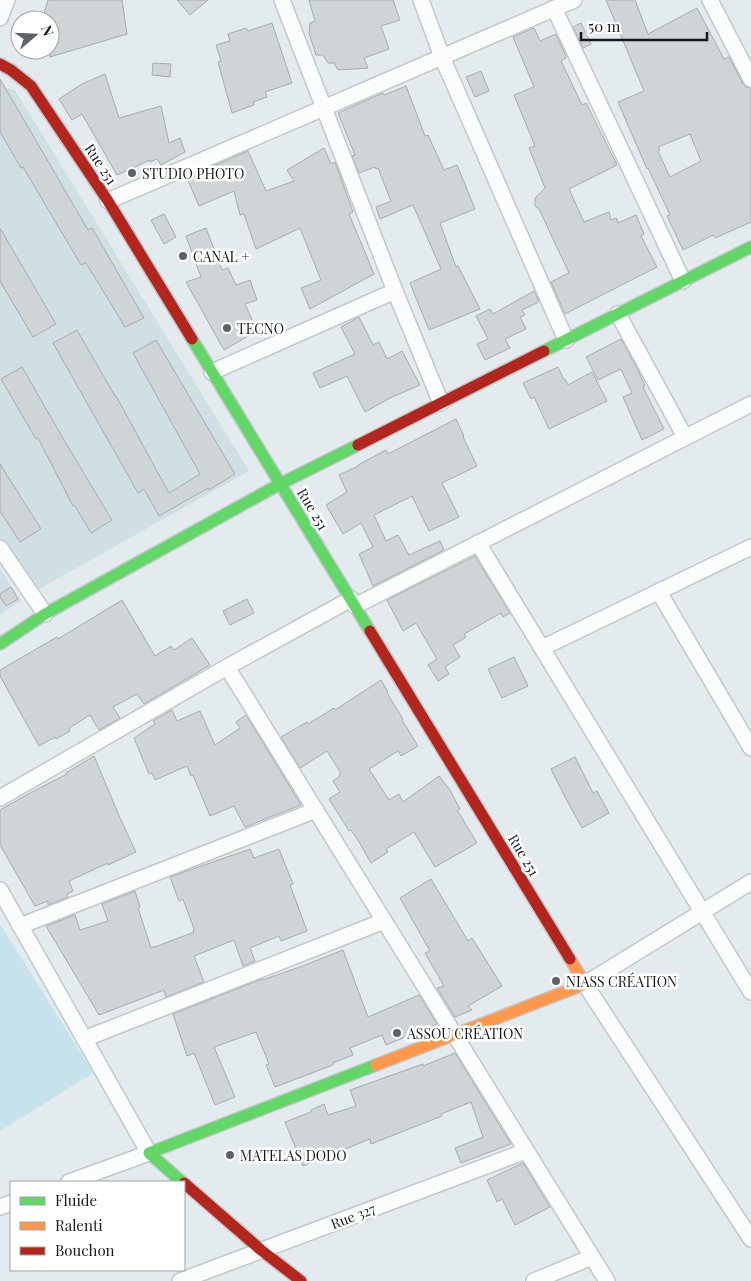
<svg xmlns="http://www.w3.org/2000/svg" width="751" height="1281" font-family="'Playfair Display',serif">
<rect width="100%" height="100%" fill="#e4ebee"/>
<!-- built -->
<g fill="#d0dfe4">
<path d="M0,87L15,90L249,471L34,592L0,539Z"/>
<path d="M0,569L21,601L0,615Z"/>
</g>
<!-- green -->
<path fill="#c5e2ed" d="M0,924L93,1073L0,1131Z"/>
<!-- building -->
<g fill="#cfd4d7" stroke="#a6abad" fill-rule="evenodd">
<path d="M48,0H122L127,34L50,57V20H42Z"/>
<path d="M177,0H208L190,15Z"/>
<path d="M309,0H393L400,20L381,26L389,49L364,58L368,68L338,70L334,63H328L323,55H316L309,33L310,23L315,21Z"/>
<path d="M606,0H635L648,34L697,8L724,59L729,57L743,84L746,87L751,88V222L715,238L713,235L683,250L667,216L670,215L648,168L647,169L618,102L644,91ZM690,134L701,161L670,177L658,151L660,150L658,147Z"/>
<path d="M272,23L292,83L265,92L267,97L253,102L254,105L232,113L218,62L221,61L216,45L230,41L228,34L246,28L248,31Z"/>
<path d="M581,23L591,44L583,48L573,27Z"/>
<path d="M534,28L540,41L556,34V35L566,56V58L561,61L582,105L586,103L617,165L569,189L584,222L609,212L611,220L616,218L618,223L636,215L644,234L641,236L657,267L565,314L551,282L569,273L539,209L535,206V198L545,188L529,148L535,146L514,95L534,87L513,37Z"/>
<path d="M153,63L171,64L170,77L152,75Z"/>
<path d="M481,71L489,91L475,97L466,77Z"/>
<path d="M105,74L119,118L161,106L169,143L180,138L185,152L161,165L157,159L150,162V160L117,175L82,114L72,120L59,99L82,84Z"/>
<path d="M0,79L88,230L92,228L144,318L125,327L86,263L81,265L23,167L21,168L0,132Z"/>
<path d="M406,86L425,136L428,135L444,170L457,165L475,209L440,223L456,267L458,266L480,309L429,330L410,283L441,269L413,205L380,219L376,207L391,201L378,168L376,169L375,167L359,173L352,156L355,155L338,113L383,93L384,95Z"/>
<path d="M324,148L331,164L335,162L353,212L349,214L374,274L310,309L301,288L321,280L300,228L256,249L244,214L240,215L234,191L199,206L187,178L248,151L266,191L294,181L287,170Z"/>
<path d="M164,214L176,237L164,244L151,220Z"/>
<path d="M0,228L56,324L33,337L0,281Z"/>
<path d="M206,228L222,270L228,268L236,285L250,280L257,300L245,304L257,331L224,350L186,282L201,277L186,236Z"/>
<path d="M534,291L539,302L522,310L525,315L520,317L526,329L505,339L510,348L485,360L477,344L488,339L476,316L490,309L493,314Z"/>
<path d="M359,317L373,345L379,342L387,359L402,351L420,385L390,398L365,412L347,376L320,388L313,373L355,354L341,327Z"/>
<path d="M77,330L115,396H116L169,493L200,474L133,353L156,340L235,474L209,490L208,488L159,516L144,489L138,493L53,343Z"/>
<path d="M621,339L638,370L645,386L643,387L664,429L642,440L623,397L632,393L621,369L598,380L586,357Z"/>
<path d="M22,367L64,440L112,520L91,533L75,506H73L38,438L36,439L1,379Z"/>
<path d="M558,367L564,380L565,379L568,385L592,372L607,401L549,429L534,397L531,399L523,383Z"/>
<path d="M456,419L464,436L463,437L477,466L442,483L459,517L429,531L412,496L374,515L386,541L398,535L409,555L440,541L444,550L373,586L359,554L373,547L361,523L343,534L326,505L347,492L339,475L358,466V465L386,450L388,454Z"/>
<path d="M0,464L41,529L20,542L0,511Z"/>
<path d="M475,556L510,613L503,617L501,613L464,634L466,637L453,645L460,657L445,667L449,674L438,681L428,665L437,659L416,623L403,631L387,600Z"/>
<path d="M11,587L18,599L6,606L0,597V594Z"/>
<path d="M247,599L254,613L230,625L223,611Z"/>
<path d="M122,600L155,656L171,646L174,650L192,638L210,665L144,704L137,694L113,707L120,718L99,730L90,715L69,728L70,731L56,739L55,737L39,746L0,676V670L57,637L58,639Z"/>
<path d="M514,657L528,686L502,698L488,669Z"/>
<path d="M381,680L388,692L387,693L403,719L402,720L418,746L401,756L398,751L369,769L389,800L399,794L403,802L439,776L450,790L460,809L457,811L463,819V820L477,843L435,867L414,832L386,849L388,852L371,863L359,842L351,830L349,831L329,799L340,792L333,781L340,776L339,774L341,773L327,751L300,768L281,737L307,722L308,724L334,708L335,710Z"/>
<path d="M172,710L177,721L200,711L215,745L240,728L236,722L246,715L301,805L245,827L234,806L210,816L193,775L191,776L187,766L155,780L152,773L149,774L134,738L155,724L153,721Z"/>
<path d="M94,756L120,818L136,852L108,865V863L69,881L73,891L67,894L68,897L48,905V901L35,906L0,845V810L30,793L67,774L66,773Z"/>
<path d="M575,757L593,793L597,791L609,813L582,828L565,797L551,769Z"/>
<path d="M250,849L254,858L279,849L293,884L290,885L307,931L281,941L279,936L250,948L255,961L243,966L234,940L194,956L204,982L166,997L164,990L99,1015L46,926L75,915L80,930L108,921L102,904L135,891L140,907L138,908L151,948L155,946V947L194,932L193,930L194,929L183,899L179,901L170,877Z"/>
<path d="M431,879L468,941L472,938L502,986L468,1006L472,1010L455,1017L437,988L444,986L425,953L430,951L400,898Z"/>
<path d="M343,950L368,1017L419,995L437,1024L386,1045L382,1035L350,1048L353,1055L333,1063V1065L275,1087L266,1065L269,1064L256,1032L214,1047L235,1097L215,1105L194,1053L187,1056L173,1014L262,979V980L300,967Z"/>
<path d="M455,1053L511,1144L461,1163L455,1148L483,1137L471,1102L441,1114L442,1116L371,1144L370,1139L303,1166L285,1122L311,1112V1110L324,1104L328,1115L356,1106L350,1090L423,1064V1066Z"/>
<path d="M523,1163L550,1207L515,1225L502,1199L497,1202L487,1180Z"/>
</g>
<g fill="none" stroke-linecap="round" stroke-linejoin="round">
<defs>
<g id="street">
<path d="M282,0L395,291L441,403"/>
<path d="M421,0L442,57L566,340"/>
<path d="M710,0L751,79"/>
<path d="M554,8L683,281"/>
<path d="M0,18L7,0"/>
<path d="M108,201L574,0"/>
<path d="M618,314L685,437"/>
<path d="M212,372L395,291"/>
<path d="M478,543L751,992"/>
<path d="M0,548L45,614"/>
<path d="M659,592L751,748"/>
<path d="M355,606L751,404"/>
<path d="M542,648L751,547"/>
<path d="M227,667L607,1281"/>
<path d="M0,798L227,667L351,599"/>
<path d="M751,882L585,984L751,1239"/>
<path d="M0,890L149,1153L69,1182"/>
<path d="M20,926L316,810"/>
<path d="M84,1039L384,921"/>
<path d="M0,1207L11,1203"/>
<path d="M180,1281L526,1151"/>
<path d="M534,1281L592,1257"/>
</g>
<g id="fast">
<path d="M192,339L370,631"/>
<path d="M544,351L751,247"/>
<path d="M0,644L45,614L280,484L358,445"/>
<path d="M182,1182L149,1153L376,1065"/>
</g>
<path id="slow" d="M376,1065L585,984L570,959"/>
<g id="jam">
<path d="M0,64L11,70L31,86L108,201L192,339"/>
<path d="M358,445L544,351"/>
<path d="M370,631L570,959"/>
<path d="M184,1183L261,1250L301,1281"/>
</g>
</defs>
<!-- street casing -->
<use href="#street" stroke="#c2c8ca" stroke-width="18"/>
<!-- fast casing -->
<use href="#fast" stroke="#c2c8ca" stroke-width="14"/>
<!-- slow casing -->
<use href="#slow" stroke="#c2c8ca" stroke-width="14"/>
<!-- jam casing -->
<use href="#jam" stroke="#c2c8ca" stroke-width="14"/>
<!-- street -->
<use href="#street" stroke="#fbfcfc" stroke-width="15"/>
<!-- fast -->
<use href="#fast" stroke="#63d668" stroke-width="11"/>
<!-- slow -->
<use href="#slow" stroke="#ff974d" stroke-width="11"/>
<!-- jam -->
<use href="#jam" stroke="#b3261e" stroke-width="11"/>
</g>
<!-- markers -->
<g fill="#5d6264" stroke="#fff" stroke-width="2">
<circle cx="132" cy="173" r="5"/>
<circle cx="183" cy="256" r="5"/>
<circle cx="227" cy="328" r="5"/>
<circle cx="556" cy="981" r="5"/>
<circle cx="397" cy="1033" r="5"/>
<circle cx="230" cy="1155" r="5"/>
</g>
<g text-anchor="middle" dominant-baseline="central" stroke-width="5" stroke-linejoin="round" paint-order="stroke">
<!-- street labels -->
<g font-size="14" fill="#15191a" stroke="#fff">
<text transform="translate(101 164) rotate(57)">Rue 251</text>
<text transform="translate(313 509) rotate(59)">Rue 251</text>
<text transform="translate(524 855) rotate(59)">Rue 251</text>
<text transform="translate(353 1216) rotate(-21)">Rue 327</text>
</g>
<!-- poi labels -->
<g font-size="14" fill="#15191a" stroke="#fff" text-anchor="start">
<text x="142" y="173">STUDIO PHOTO</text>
<text x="193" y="256">CANAL +</text>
<text x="237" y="328">TECNO</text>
<text x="566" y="981">NIASS CRÉATION</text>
<text x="407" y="1033">ASSOU CRÉATION</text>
<text x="240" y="1155">MATELAS DODO</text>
</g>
</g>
<!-- legend -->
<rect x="10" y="1181" width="175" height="90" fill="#ffffff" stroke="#a1a3a3"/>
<rect x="20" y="1197" width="25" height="8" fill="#63d668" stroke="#a1a3a3"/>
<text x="55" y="1206" font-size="15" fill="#15191a">Fluide</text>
<rect x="20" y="1222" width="25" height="8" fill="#ff974d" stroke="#a1a3a3"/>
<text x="55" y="1231" font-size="15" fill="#15191a">Ralenti</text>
<rect x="20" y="1247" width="25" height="8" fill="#b3261e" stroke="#a1a3a3"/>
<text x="55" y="1256" font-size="15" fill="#15191a">Bouchon</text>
<!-- north arrow -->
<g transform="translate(35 35) rotate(71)"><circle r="24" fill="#ffffff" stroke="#a1a3a3"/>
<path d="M0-4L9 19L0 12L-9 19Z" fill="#5d6264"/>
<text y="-8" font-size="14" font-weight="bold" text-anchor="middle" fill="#15191a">N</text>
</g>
<!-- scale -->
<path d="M581 32v8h126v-8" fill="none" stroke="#15191a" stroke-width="2.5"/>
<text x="588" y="32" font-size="15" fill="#15191a" stroke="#ffffff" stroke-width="4" paint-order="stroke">50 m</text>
</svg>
